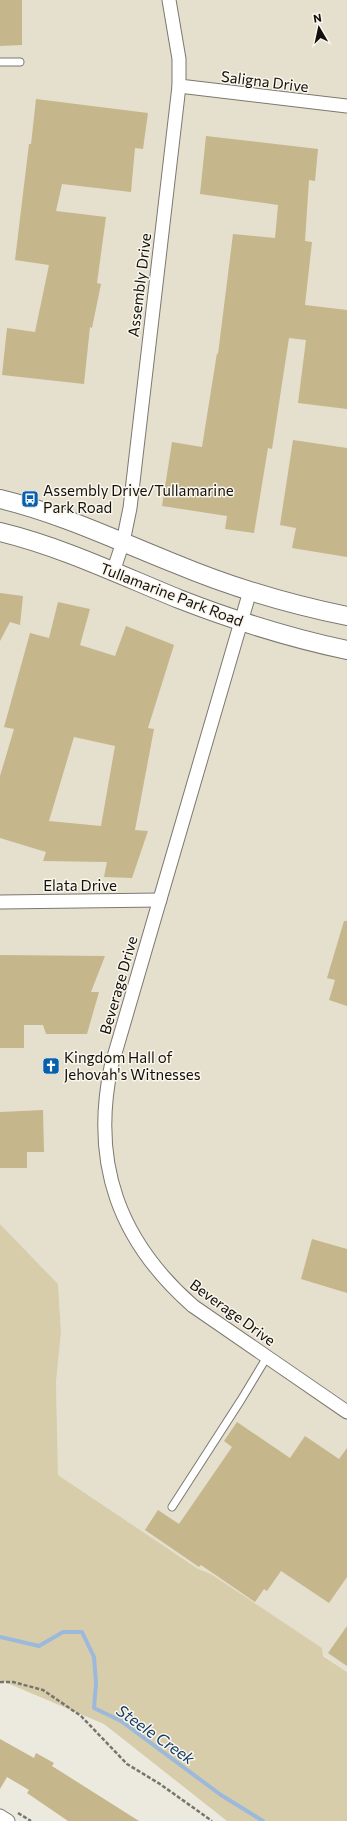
<svg xmlns="http://www.w3.org/2000/svg" width="347" height="1821" font-family="Commissioner,sans-serif">
<rect width="100%" height="100%" fill="#ece9df"/>
<!-- built -->
<path fill="#e5dfce" d="M0,0H347V1672L211,1574L198,1570L58,1475L56,1382L61,1332L58,1284L0,1224Z"/>
<!-- green -->
<path fill="#d8cdab" d="M0,1224L58,1284L61,1332L56,1382L58,1475L198,1569L211,1574L322,1648L323,1656L347,1672V1821H227L104,1724L0,1680Z"/>
<g fill="none" stroke-linecap="round" stroke-linejoin="round">
<!-- stream -->
<path stroke="#9cb9dc" stroke-width="4" d="M0,1637L39,1646L63,1632H82L94,1657L96,1683L94,1708L121,1721L221,1795L263,1821"/>
</g>
<!-- building -->
<g fill="#c5b68c" fill-rule="evenodd">
<path d="M0,0H22V45L0,46Z"/>
<path d="M36,99L148,113L143,149L135,148L131,192L62,184L56,211L106,217L97,283L101,284L92,328L90,327L84,384L2,375L7,328L35,332L49,265L15,260L29,144H31Z"/>
<path d="M206,136L318,149L315,181L309,180L305,241L312,242L305,305L347,310V409L298,403L306,340L289,338L272,449L268,448L254,533L225,529L227,516L162,506L172,442L202,447L217,353L218,354L233,234L275,238L278,205L200,194Z"/>
<path d="M293,440L347,448V557L292,548L296,528L280,525Z"/>
<path d="M0,593L23,596L20,625L10,622L0,641Z"/>
<path d="M58,602L90,609L80,645L115,656L126,626L174,645L148,728L154,729L135,830L148,831L132,878L104,877L107,862L43,861L46,852L0,838V776L14,729L4,727L30,633L49,638ZM74,737L115,746L101,826L49,821Z"/>
<path d="M344,921H347V1006L329,1000L335,980L327,978Z"/>
<path d="M0,955L105,956L91,992H99L87,1034H46L43,1025H24V1048H0Z"/>
<path d="M43,1110L44,1152H27V1168H0V1112Z"/>
<path d="M312,1239L347,1249V1293L301,1279Z"/>
<path d="M237,1422L290,1458L305,1436L339,1459L347,1448V1577L329,1603L281,1571L267,1591L264,1589L255,1602L201,1565L199,1567L145,1530L158,1510L179,1524L232,1447L224,1441Z"/>
<path d="M347,1626V1666L328,1653Z"/>
<path d="M0,1739L34,1758L36,1753L54,1763L52,1766L139,1821H68L27,1793L29,1790L7,1777L0,1789Z"/>
</g>
<g fill="none" stroke-linecap="round" stroke-linejoin="round">
<defs>
<g id="lane">
<path d="M0,62H20"/>
<path d="M172,1507L241,1400L267,1357"/>
</g>
<g id="street">
<path d="M179,86L347,106"/>
<path d="M113,572L123,542L130,508L179,86V59L169,0"/>
<path d="M250,591L111,1067C91,1164 119,1241 193,1306L347,1412"/>
<path d="M0,902L160,900"/>
<path d="M0,1816L8,1821"/>
</g>
<g id="secondary">
<path d="M0,499C62,514 118,541 176,564C231,587 288,604 347,616"/>
<path d="M0,532C62,547 120,575 179,599C233,620 290,638 347,650"/>
</g>
</defs>
<!-- lane casing -->
<use href="#lane" stroke="#7b786f" stroke-width="9"/>
<!-- street casing -->
<use href="#street" stroke="#7b786f" stroke-width="15"/>
<!-- secondary casing -->
<use href="#secondary" stroke="#7b786f" stroke-width="20"/>
<!-- path -->
<g stroke="#77746e" stroke-width="2.5" stroke-dasharray="4 2" stroke-linecap="butt">
<path d="M0,1682H13L43,1690L81,1716L127,1764L160,1784L212,1821"/>
<path d="M18,1813L31,1821"/>
</g>
<!-- lane -->
<use href="#lane" stroke="#fff" stroke-width="7"/>
<!-- street -->
<use href="#street" stroke="#fff" stroke-width="13"/>
<!-- secondary -->
<use href="#secondary" stroke="#fff" stroke-width="18"/>
</g>
<!-- icons -->
<defs>
<symbol id="bus-square" viewBox="-11 -11 22 22"><rect x="-9" y="-9" width="18" height="18" rx="4" fill="#085fac" stroke="#faf6ec"/><path d="M-5-6H5V4H4V6H2V4H-2V6H-4V4H-5ZM-3.5-4V0h7V-4ZM-3.5 1.2v1.5H-2V1.2ZM2 1.2v1.5H3.5V1.2Z" fill="#fff"/></symbol>
<symbol id="church-square" viewBox="-11 -11 22 22"><rect x="-9" y="-9" width="18" height="18" rx="4" fill="#085fac" stroke="#faf6ec"/><path d="M-1.2-6h2.4v3.5h3.3v2.4h-3.3V6h-2.4V-.1h-3.3v-2.4h3.3Z" fill="#fff"/></symbol>
</defs>
<g fill-rule="evenodd">
<use href="#bus-square" x="20" y="489" width="20" height="20"/>
<use href="#church-square" x="41" y="1056" width="20" height="20"/>
</g>
<g text-anchor="middle" dominant-baseline="central" stroke-width="3" stroke-linejoin="round" paint-order="stroke">
<!-- street labels -->
<g font-size="15" fill="#12100d" stroke="#faf6ec">
<text transform="translate(265 81) rotate(7)">Saligna Drive</text>
<text transform="translate(139 285) rotate(-83)">Assembly Drive</text>
<text transform="translate(172 594) rotate(21)">Tullamarine Park Road</text>
<text x="80" y="885">Elata Drive</text>
<text transform="translate(118 985) rotate(-74)">Beverage Drive</text>
<text transform="translate(233 1312) rotate(36)">Beverage Drive</text>
</g>
<!-- poi labels -->
<g font-size="15" fill="#12100d" stroke="#faf6ec" text-anchor="start">
<text x="43" y="490">Assembly Drive/Tullamarine<tspan x="43" dy="17">Park Road</tspan></text>
<text x="64" y="1057">Kingdom Hall of<tspan x="64" dy="17">Jehovah's Witnesses</tspan></text>
</g>
<!-- water labels -->
<g font-size="16" font-style="italic" fill="#123c68" stroke="#faf6ec">
<text transform="translate(156 1734) rotate(35)">Steele Creek</text>
</g>
</g>
<!-- north arrow -->
<g transform="translate(319 28) rotate(351)" stroke="#faf6ec" stroke-width="3" paint-order="stroke">
<path d="M0-3L7 15L0 10L-7 15Z" fill="#12100d"/>
<text y="-6" font-size="11" font-weight="bold" text-anchor="middle" fill="#12100d">N</text>
</g>
</svg>
